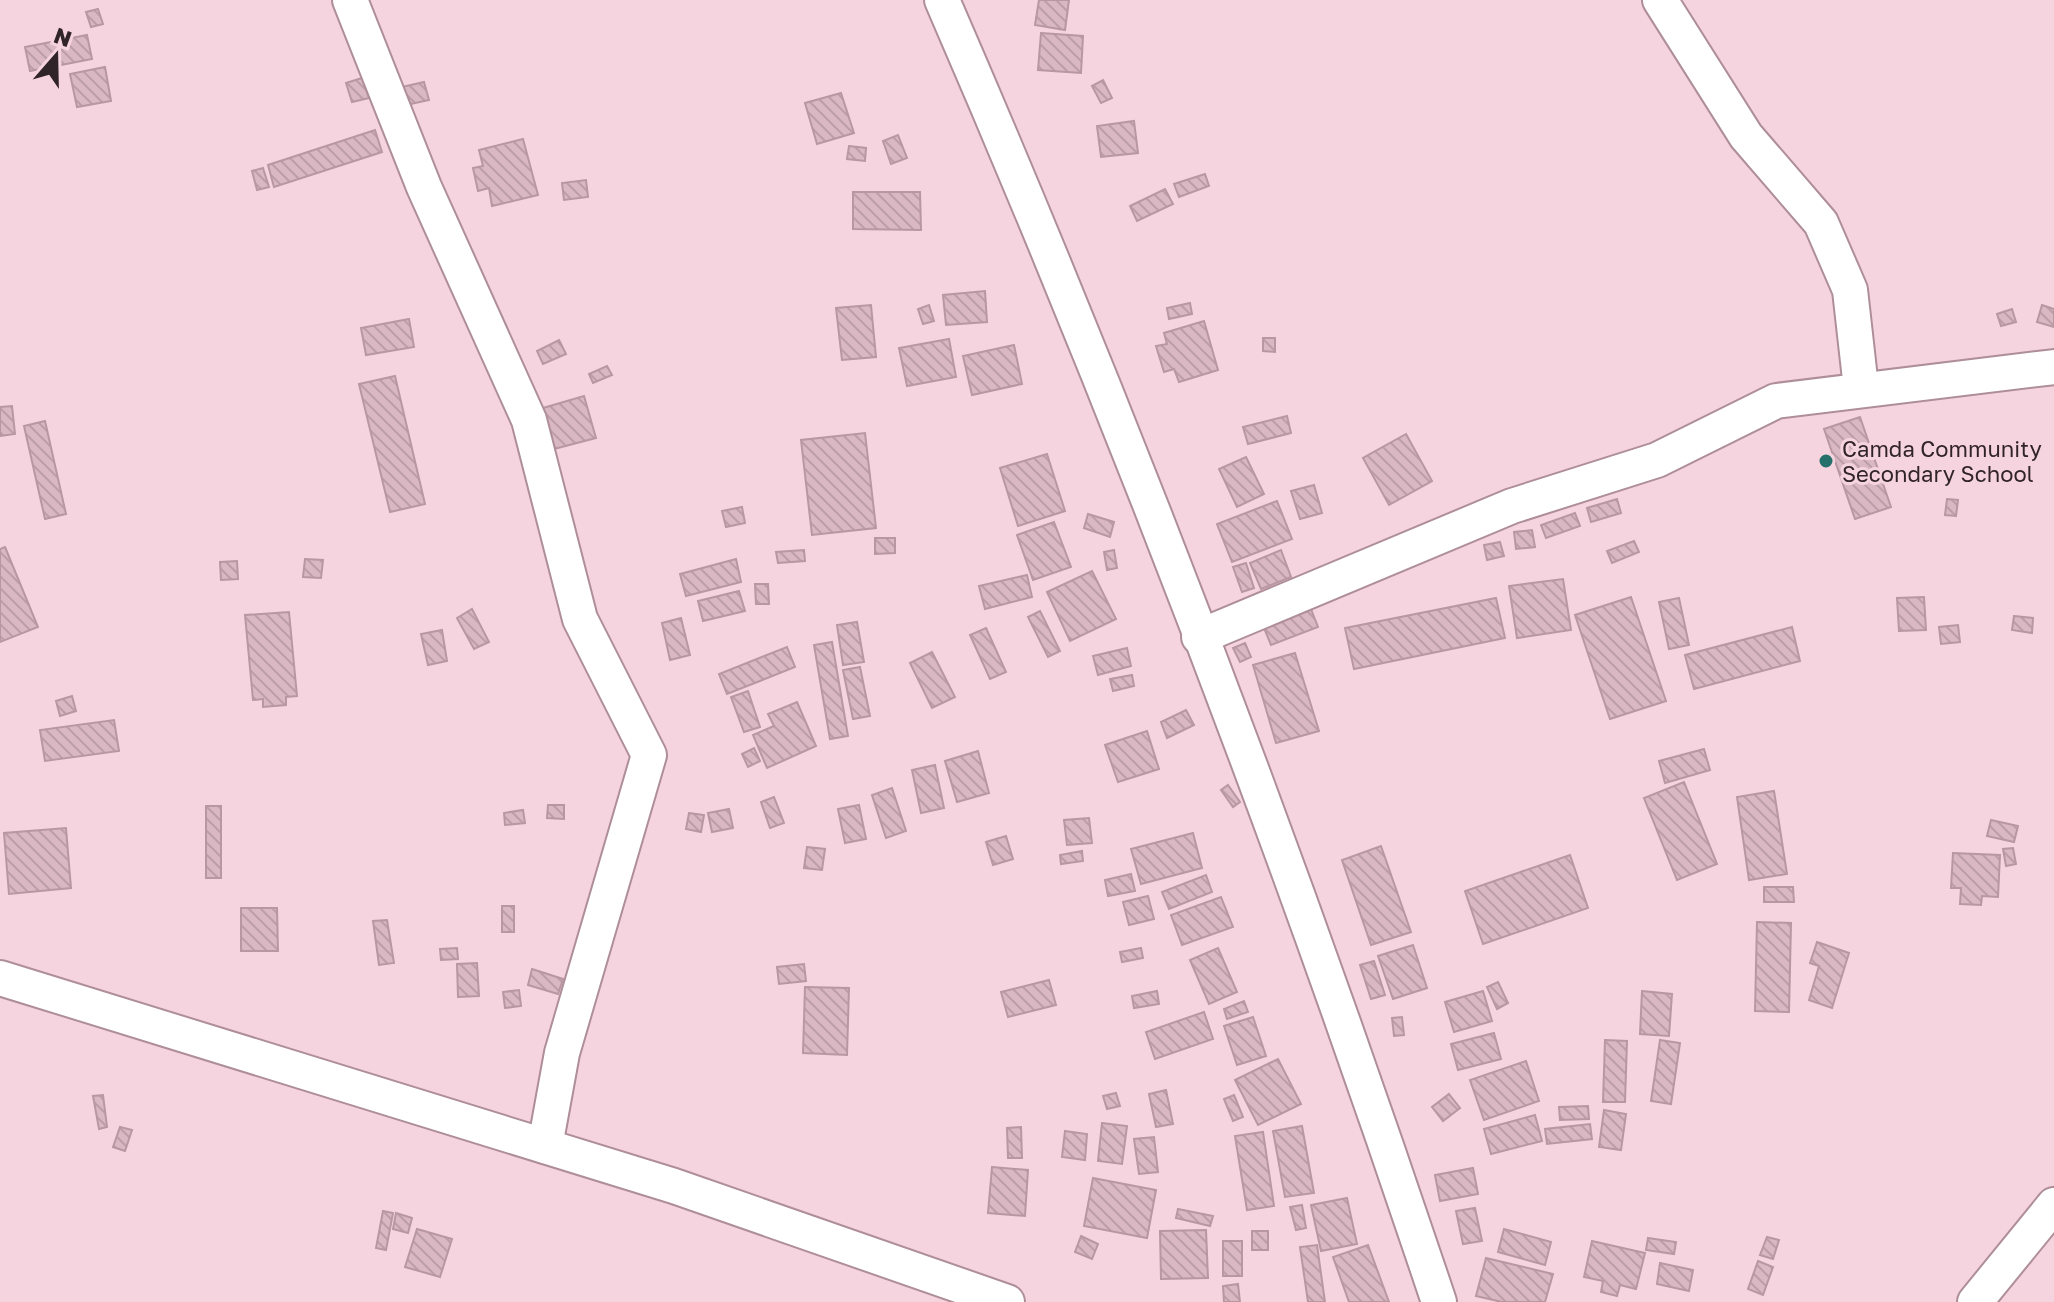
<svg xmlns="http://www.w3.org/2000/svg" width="2054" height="1302" font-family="'Golos Text',sans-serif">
<defs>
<pattern id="building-back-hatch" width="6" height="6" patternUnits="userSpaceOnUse" patternTransform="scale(2)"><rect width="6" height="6" fill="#dab8c3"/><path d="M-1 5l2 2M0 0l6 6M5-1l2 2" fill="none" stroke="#bc9ea8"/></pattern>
</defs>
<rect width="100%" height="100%" fill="#f6d4df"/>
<!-- building -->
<g fill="url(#building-back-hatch)" stroke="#b897a2" stroke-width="2">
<path d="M1039,0H1069L1065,30L1035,25Z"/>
<path d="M98,9L103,24L91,27L86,12Z"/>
<path d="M1041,33L1083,36L1081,73L1038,70Z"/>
<path d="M87,35L92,59L30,71L25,47Z"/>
<path d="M105,67L111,101L77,107L70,74Z"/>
<path d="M362,78L369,98L352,102L346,83Z"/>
<path d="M1103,80L1112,98L1101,103L1092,86Z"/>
<path d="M424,82L429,100L406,105L402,87Z"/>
<path d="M841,93L854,133L817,144L805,103Z"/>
<path d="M1134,121L1138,153L1101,157L1097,126Z"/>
<path d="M375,130L382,152L274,187L268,165Z"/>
<path d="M898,135L907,158L891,164L883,141Z"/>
<path d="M523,139L538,195L492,206L489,188L478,191L473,168L483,166L479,150Z"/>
<path d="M849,146L866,148L865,161L847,159Z"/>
<path d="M263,168L269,187L257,190L252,171Z"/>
<path d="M1205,174L1209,186L1179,197L1174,184Z"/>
<path d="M586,180L588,197L564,200L562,183Z"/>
<path d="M1165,189L1173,204L1137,221L1130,206Z"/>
<path d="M853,192H920L921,230L853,229Z"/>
<path d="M985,291L987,322L946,325L943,295Z"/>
<path d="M1190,303L1192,314L1169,319L1167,308Z"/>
<path d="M871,305L876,357L842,360L836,308Z"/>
<path d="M929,305L934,321L923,324L918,309Z"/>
<path d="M2042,305L2054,309V327L2037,322Z"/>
<path d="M2012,309L2016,322L2001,326L1997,314Z"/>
<path d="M409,319L414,347L366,355L361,328Z"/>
<path d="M1204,321L1218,370L1179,382L1174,369L1164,372L1156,346L1167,344L1164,333Z"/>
<path d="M1263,338H1275V352L1263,351Z"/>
<path d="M949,339L956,377L907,386L899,348Z"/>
<path d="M559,340L566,354L543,364L537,351Z"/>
<path d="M1014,345L1022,384L972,395L963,356Z"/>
<path d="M607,366L612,375L593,383L589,374Z"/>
<path d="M395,376L425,504L390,512L359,384Z"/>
<path d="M584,396L596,438L554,449L543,408Z"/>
<path d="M12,406L15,434L0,436V407Z"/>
<path d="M1287,416L1291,433L1248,444L1243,427Z"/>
<path d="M1860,417L1891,507L1855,519L1824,429Z"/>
<path d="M45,421L66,514L45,519L24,426Z"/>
<path d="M865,433L876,528L812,535L801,440Z"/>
<path d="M1406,434L1432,481L1389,505L1363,458Z"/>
<path d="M1047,454L1065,511L1018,526L1000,468Z"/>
<path d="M1246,457L1264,494L1237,507L1219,469Z"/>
<path d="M1314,485L1322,513L1300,519L1291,491Z"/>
<path d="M1617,499L1621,513L1591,522L1587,508Z"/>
<path d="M1947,499L1958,500L1956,516L1945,515Z"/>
<path d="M1277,501L1292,539L1232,562L1217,524Z"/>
<path d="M742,507L745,523L726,527L722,511Z"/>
<path d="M1575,513L1580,526L1546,538L1541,525Z"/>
<path d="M1088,514L1114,522L1110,537L1084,528Z"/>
<path d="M1054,522L1071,567L1033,580L1017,535Z"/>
<path d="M1532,530L1535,547L1516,549L1514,532Z"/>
<path d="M875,538H895V553L875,554Z"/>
<path d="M1634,541L1639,552L1612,563L1607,551Z"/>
<path d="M1500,542L1504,556L1487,560L1484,545Z"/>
<path d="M5,547L38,627L0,642V549Z"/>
<path d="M804,550L805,561L778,563L776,552Z"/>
<path d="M1114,550L1117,568L1107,570L1104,552Z"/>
<path d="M1281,550L1291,577L1261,589L1250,563Z"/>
<path d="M305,559L323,560L321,578L303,577Z"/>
<path d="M736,559L741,582L686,596L680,574Z"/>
<path d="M237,561L238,579L221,580L220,562Z"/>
<path d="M1246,563L1254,588L1242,592L1233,567Z"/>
<path d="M1092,571L1116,619L1070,641L1047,592Z"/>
<path d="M1027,575L1032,597L985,609L979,586Z"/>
<path d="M1563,579L1571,630L1517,638L1509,586Z"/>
<path d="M755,584H768L769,604H756Z"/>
<path d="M739,591L745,611L703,621L698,601Z"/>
<path d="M1631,597L1666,701L1610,719L1575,615Z"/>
<path d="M1924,597L1926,630L1899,631L1897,598Z"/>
<path d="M1496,598L1505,638L1354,669L1345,628Z"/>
<path d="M1679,598L1689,645L1669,649L1659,602Z"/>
<path d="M1309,604L1318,627L1271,645L1262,623Z"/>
<path d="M472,609L489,642L474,649L457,618Z"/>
<path d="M1040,611L1060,651L1048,657L1028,617Z"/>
<path d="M289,612L297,696L286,697V705L263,707V699L253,700L245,615Z"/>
<path d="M2014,616L2033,618L2032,633L2012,630Z"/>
<path d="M681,618L690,655L670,660L662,623Z"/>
<path d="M857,622L864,662L843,665L837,625Z"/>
<path d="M1958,625L1960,642L1941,644L1939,627Z"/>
<path d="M1792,627L1800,661L1694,689L1685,655Z"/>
<path d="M986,628L1006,672L990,679L970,635Z"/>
<path d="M442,630L447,661L428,665L421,634Z"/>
<path d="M832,642L848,736L830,739L814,645Z"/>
<path d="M1245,643L1251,657L1240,662L1233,648Z"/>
<path d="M787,647L795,667L727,694L719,674Z"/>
<path d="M1127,648L1131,666L1098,675L1093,656Z"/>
<path d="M932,652L955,697L932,708L910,663Z"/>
<path d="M1295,653L1319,731L1276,743L1253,665Z"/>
<path d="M860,667L870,716L853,719L843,670Z"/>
<path d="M1132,675L1134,686L1113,691L1110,679Z"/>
<path d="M748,691L760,727L744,732L731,697Z"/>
<path d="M72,696L76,711L60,716L56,701Z"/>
<path d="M797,702L816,746L767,768L753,735L774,726L768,714Z"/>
<path d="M1186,710L1194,725L1167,738L1161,722Z"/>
<path d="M114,720L119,751L45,761L40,730Z"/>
<path d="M1147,731L1159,769L1118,782L1105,745Z"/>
<path d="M754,748L760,761L748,767L742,754Z"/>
<path d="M1704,749L1710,770L1665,783L1659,761Z"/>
<path d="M978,751L989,793L957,802L945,761Z"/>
<path d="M935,765L944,808L921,813L912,770Z"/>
<path d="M1684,782L1717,864L1677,880L1644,798Z"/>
<path d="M1228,785L1240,802L1233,807L1221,790Z"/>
<path d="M892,788L906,831L886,838L872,795Z"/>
<path d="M1774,791L1787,874L1749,880L1737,797Z"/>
<path d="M774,797L784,823L770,828L761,802Z"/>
<path d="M548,805H564V819L547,818Z"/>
<path d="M859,805L866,839L845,843L838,809Z"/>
<rect x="206" y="806" width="15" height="72"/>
<path d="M729,809L733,828L712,832L708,813Z"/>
<path d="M523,810L525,823L505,825L504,813Z"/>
<path d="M689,813L704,815L701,832L686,829Z"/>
<path d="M1089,818L1092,843L1067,845L1064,820Z"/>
<path d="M1991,820L2018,826L2014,842L1987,836Z"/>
<path d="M66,828L71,888L9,894L4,833Z"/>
<path d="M1193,833L1202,868L1141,884L1131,849Z"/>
<path d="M1006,836L1013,859L993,865L986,842Z"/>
<path d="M1381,846L1411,932L1371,945L1342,860Z"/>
<path d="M807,847L825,849L822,870L804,868Z"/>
<path d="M2013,848L2016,864L2006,866L2003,849Z"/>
<path d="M1082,851L1083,861L1061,864L1060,855Z"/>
<path d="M1953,853L2000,855L1998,897L1982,896L1981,905L1960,904L1961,888H1951Z"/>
<path d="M1570,855L1588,908L1483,944L1465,891Z"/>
<path d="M1131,874L1135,891L1108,896L1105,880Z"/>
<path d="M1206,875L1212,892L1169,909L1162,892Z"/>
<path d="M1764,887H1793L1794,902H1764Z"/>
<path d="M1148,896L1154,919L1129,925L1123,902Z"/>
<path d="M1221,897L1233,927L1182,945L1171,915Z"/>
<rect x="502" y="906" width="12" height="26"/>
<path d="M241,908H277L278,951H241Z"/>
<path d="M387,920L394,963L379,965L373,921Z"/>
<path d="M1757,922L1791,923L1789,1012L1755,1011Z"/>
<path d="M1817,942L1849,953L1832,1008L1809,1000L1819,966L1810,963Z"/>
<path d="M1413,945L1427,988L1393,999L1378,956Z"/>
<path d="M457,948L458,959L441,960L440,949Z"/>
<path d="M1141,948L1143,958L1122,962L1120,952Z"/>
<path d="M1218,948L1237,992L1209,1004L1190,960Z"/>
<path d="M1374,961L1385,995L1371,999L1360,965Z"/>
<path d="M477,963L479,996L458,997L457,964Z"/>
<path d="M804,964L806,981L779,984L777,967Z"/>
<path d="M532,969L563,979L558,994L528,985Z"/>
<path d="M1049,980L1056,1005L1008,1017L1001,992Z"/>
<path d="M1498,982L1508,1003L1497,1009L1487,987Z"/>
<path d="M805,987L849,988L847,1055L803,1053Z"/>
<path d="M519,990L521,1006L505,1008L503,992Z"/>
<path d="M1157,991L1159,1004L1134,1008L1132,996Z"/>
<path d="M1483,991L1492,1021L1454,1032L1445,1002Z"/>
<path d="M1642,991L1672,994L1669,1036L1640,1034Z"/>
<path d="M1244,1001L1248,1012L1227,1019L1224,1009Z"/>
<path d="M1204,1012L1213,1039L1155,1059L1146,1032Z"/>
<path d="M1253,1017L1266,1056L1237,1065L1224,1026Z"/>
<path d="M1402,1017L1404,1035L1394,1036L1392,1018Z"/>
<path d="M1494,1033L1501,1059L1458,1070L1451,1044Z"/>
<path d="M1605,1040L1627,1041L1625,1102H1603Z"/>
<path d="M1660,1040L1680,1043L1671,1104L1651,1101Z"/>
<path d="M1278,1059L1301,1104L1258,1125L1235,1080Z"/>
<path d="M1526,1061L1539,1101L1484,1120L1470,1080Z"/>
<path d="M1166,1090L1173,1124L1156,1127L1149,1094Z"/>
<path d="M1116,1093L1120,1106L1107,1109L1103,1096Z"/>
<path d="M1449,1094L1460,1108L1443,1121L1432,1107Z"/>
<path d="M103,1095L107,1127L99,1129L93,1096Z"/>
<path d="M1234,1095L1243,1117L1233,1121L1224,1099Z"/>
<path d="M1588,1106L1589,1119L1560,1120L1559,1107Z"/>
<path d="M1604,1110L1626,1114L1621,1150L1599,1147Z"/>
<path d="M1535,1115L1542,1141L1491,1154L1484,1129Z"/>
<path d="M1102,1123L1127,1126L1122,1164L1098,1161Z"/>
<path d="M1590,1124L1592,1139L1547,1144L1545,1129Z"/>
<path d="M1302,1126L1314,1193L1285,1197L1273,1131Z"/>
<path d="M120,1127L132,1130L125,1151L113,1147Z"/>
<path d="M1021,1127L1022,1158H1008L1007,1128Z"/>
<path d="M1065,1131L1087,1134L1085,1160L1062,1157Z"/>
<path d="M1263,1132L1274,1206L1247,1210L1235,1136Z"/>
<path d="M1154,1137L1158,1172L1139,1174L1134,1139Z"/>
<path d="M992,1167L1028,1170L1025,1216L988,1213Z"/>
<path d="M1473,1168L1478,1194L1440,1201L1435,1175Z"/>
<path d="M1093,1178L1156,1190L1147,1238L1084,1226Z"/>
<path d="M1347,1198L1357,1244L1321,1251L1311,1205Z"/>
<path d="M1302,1205L1306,1228L1296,1230L1290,1207Z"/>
<path d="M1475,1208L1482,1241L1463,1244L1456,1211Z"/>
<path d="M1178,1209L1213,1216L1210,1226L1176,1218Z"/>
<path d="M383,1211L393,1213L386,1250L376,1248Z"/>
<path d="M396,1213L412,1218L408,1233L393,1229Z"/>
<path d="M417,1229L452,1239L440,1277L405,1267Z"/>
<path d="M1504,1229L1551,1242L1545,1265L1498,1252Z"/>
<path d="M1206,1230L1208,1278L1161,1279L1160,1231Z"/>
<rect x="1252" y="1231" width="16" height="19"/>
<path d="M1081,1236L1098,1244L1092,1259L1075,1252Z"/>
<path d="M1767,1237L1779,1240L1773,1259L1760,1255Z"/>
<path d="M1648,1238L1676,1242L1674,1254L1646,1250Z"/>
<rect x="1223" y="1241" width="19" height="35"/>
<path d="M1592,1241L1645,1253L1636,1289L1620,1285L1617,1296L1601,1292L1603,1281L1584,1277Z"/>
<path d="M1317,1245L1325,1302H1308L1300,1247Z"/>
<path d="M1368,1245L1389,1302H1349L1333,1257Z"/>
<path d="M1486,1258L1553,1274L1545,1302H1502L1476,1296Z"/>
<path d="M1758,1261L1773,1267L1763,1295L1748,1289Z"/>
<path d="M1660,1263L1693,1270L1689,1291L1657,1284Z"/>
<path d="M1238,1284L1240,1302H1224L1223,1286Z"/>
</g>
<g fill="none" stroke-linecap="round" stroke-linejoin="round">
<defs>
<g id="minor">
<path d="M350,0L424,187L529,420L580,619L649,755L562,1053L545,1146"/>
<path d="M942,0C1127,426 1292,862 1439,1302"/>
<path d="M1660,0L1746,136L1821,223L1850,290L1861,388"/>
<path d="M1199,637L1512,506L1657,460L1776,401L2054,367"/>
<path d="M0,978L674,1186L1007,1302"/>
<path d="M1975,1302L2054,1205"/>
</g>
</defs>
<!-- minor casing -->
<use href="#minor" stroke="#ae8e98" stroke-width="38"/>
<!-- minor -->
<use href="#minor" stroke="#fff" stroke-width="34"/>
</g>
<!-- markers -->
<circle fill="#26706c" stroke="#f6d4df" stroke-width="3" cx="1826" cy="461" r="8"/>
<g text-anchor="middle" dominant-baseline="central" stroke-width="6" stroke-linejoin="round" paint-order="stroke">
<!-- poi labels -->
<g font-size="22" fill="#312428" stroke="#f6d4df" text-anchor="start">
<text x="1842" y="448">Camda Community<tspan x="1842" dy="25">Secondary School</tspan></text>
</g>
</g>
<!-- north arrow -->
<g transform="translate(56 56) rotate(20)" stroke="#f6d4df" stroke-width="6" paint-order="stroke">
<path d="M0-6L14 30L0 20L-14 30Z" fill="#312428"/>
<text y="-12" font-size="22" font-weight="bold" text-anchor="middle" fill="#312428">N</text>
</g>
</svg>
